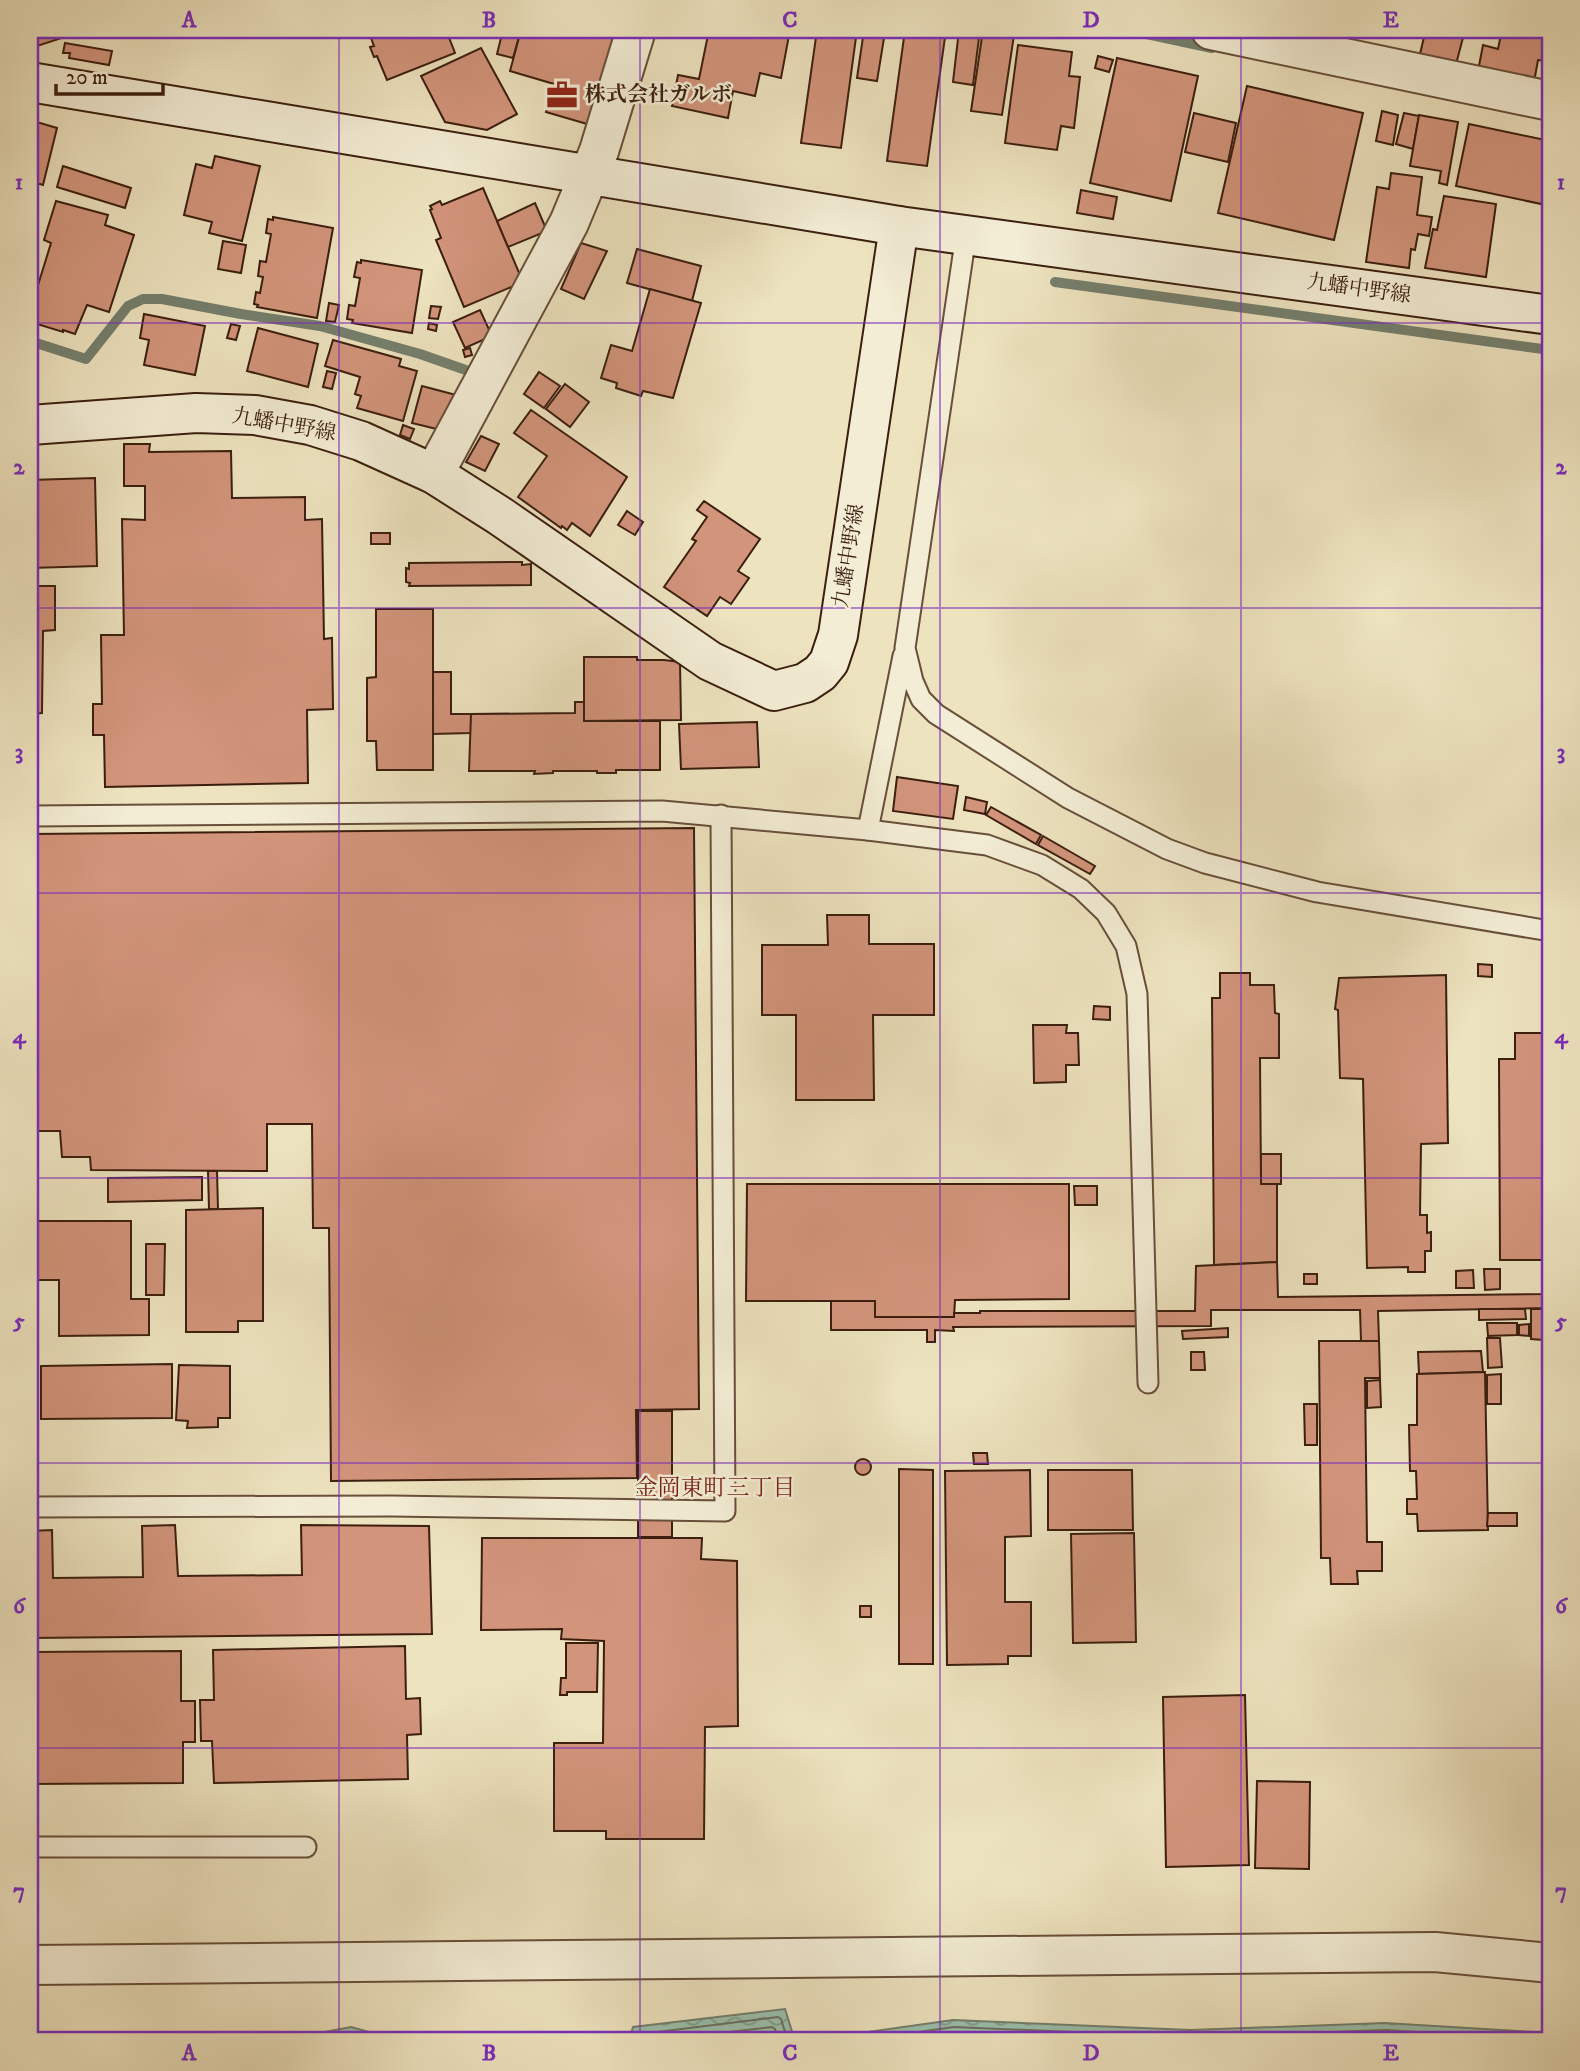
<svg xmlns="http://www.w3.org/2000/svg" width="1580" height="2071" font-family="'IM FELL DW Pica','Noto Serif JP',serif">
<defs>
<pattern id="water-waves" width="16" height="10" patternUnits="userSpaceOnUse" patternTransform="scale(1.75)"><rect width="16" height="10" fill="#9abfac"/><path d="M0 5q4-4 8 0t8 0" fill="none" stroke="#7f9b8a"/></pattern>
</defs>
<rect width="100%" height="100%" fill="#ede3bf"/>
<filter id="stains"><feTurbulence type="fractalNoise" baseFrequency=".00286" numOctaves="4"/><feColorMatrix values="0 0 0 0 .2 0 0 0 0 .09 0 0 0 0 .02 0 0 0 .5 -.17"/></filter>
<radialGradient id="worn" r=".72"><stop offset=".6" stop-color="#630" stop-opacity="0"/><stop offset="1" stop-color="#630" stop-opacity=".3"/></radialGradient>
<!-- water -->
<g fill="url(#water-waves)" stroke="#747f6d" stroke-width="2">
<path d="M785,2009L795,2041H629L633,2027Z"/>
<path d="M953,2020L1191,2030L1385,2023L1550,2033V2041H804Z"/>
<path d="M351,2027L401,2041H277Z"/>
</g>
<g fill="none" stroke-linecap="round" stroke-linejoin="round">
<!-- shore -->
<g stroke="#6a6e5d" stroke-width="2">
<path d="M636,2041L641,2034L778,2017L781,2019L788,2041"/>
<path d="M651,2041L772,2027L775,2029L779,2041"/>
<path d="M854,2041L954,2027L1191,2037L1386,2030L1550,2040"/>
<path d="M918,2041L954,2036L1078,2041"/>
<path d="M1312,2041L1385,2038L1430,2041"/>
</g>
<!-- stream -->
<g stroke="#747f6d" stroke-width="10">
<path d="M1128,30L1212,48"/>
<path d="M1326,30L1335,39"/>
<path d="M1055,282L1550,350"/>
<path d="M30,341L86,359L128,306L143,299H162L241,314L320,326L420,354L480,375"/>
</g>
</g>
<!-- building -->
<g fill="#d2947b" stroke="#3b1e0e" stroke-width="2">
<path d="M30,30H86L34,47Z"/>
<path d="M368,30H446L455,53L387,80L377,56L374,57L370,47L374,46Z"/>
<path d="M503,30H521L513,58L497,54Z"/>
<path d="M521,30H585L619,39L594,126L546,112L554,84L510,71Z"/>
<path d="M709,30H790L781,78L760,73L755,96L733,91L728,118L672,106L678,75L699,79Z"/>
<path d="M817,30H857L841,148L801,143Z"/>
<path d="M864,30L885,32L877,81L857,78Z"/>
<path d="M905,30H946L927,166L887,161Z"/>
<path d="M959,30H980L973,85L953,82Z"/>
<path d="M983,30L1014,35L1002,115L971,111Z"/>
<path d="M1431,30H1465L1455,68L1424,60L1425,55L1420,54L1425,33L1430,34Z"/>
<path d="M1502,30H1550L1547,61L1538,60L1534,82L1478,71L1483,45L1498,49Z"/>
<path d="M65,43L112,51L109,65L69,58L70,53H63Z"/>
<path d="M1018,45L1072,52L1069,76L1080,77L1074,128L1061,126L1057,150L1005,143Z"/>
<path d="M481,48L517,114L487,130L445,122L421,76Z"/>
<path d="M1098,56L1113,60L1109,72L1095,68Z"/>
<path d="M1117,58L1198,76L1171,201L1090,183Z"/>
<path d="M1247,86L1363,113L1334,240L1218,213Z"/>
<path d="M1382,111L1398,115L1393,145L1376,141Z"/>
<path d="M1194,113L1236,123L1228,162L1185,152Z"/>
<path d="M1404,113L1419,116L1413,149L1396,144Z"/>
<path d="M1419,115L1458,122L1447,185L1439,183L1441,171L1410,166Z"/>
<path d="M30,120L57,128L43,185L30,181Z"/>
<path d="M1469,124L1550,141V192L1546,205L1456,186Z"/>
<path d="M215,156L260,166L242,241L209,233L212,222L184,215L196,164L212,168Z"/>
<path d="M63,166L131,188L125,208L57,187Z"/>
<path d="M1391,173L1422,177L1417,215L1432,217L1429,236L1418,234L1415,250L1411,249L1409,268L1366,262L1377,187L1389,189Z"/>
<path d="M483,188L523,282L464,307L436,240L441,238L430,210L432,209L430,206L440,201L442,205Z"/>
<path d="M1081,190L1117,197L1113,219L1077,213Z"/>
<path d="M1444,196L1496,204L1486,277L1425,268L1433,229L1437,230Z"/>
<path d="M56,201L108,215L105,225L134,235L109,312L87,305L75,334L63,330V332L34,323L33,327L30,326V297L34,298L51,243L44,240Z"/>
<path d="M535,203L547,231L508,247L497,221Z"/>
<path d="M273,217L333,228L317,318L257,307L258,305L254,304L256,292L260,293L263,277L258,276L260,261L266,262L271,234L266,233L268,219L273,220Z"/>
<path d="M223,241L246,245L241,273L218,269Z"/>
<path d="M581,243L607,251L584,299L561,289Z"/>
<path d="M637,249L701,266L692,301L627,283Z"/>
<path d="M361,260L422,270L412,333L352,323L353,320L347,319L349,305L355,306L360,278L354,277L357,262L361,263Z"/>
<path d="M650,289L701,303L673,398L643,391L641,396L616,388L617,383L601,378L611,345L632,351Z"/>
<path d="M329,303L339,305L335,322L326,321Z"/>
<path d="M431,306L441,307L438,319L429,318Z"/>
<path d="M480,310L492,336L465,348L453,322Z"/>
<path d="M144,314L205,326L195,375L144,365L149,340L140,338Z"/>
<path d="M429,323L437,325L436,331L428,329Z"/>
<path d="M231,324L240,326L236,340L227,338Z"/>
<path d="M258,328L318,344L308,387L247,371Z"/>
<path d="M333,340L401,359L399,366L417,371L403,421L357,408L361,396L355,394L360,377L325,366Z"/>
<path d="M470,348L472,355L465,357L463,350Z"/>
<path d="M327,371L336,373L332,389L323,387Z"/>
<path d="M539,372L560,386L544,408L524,394Z"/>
<path d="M565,384L589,402L570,427L546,409Z"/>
<path d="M422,386L456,395L445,431L412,423Z"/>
<path d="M531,410L627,477L590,536L572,523L567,530L562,526L561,528L518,497L547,456L514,433Z"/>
<path d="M403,425L414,429L410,439L400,435Z"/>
<path d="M481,436L499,444L485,471L466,462Z"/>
<path d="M124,444H150L149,452L231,451L232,498L305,497V520L322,519L324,639L332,638L333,709L307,710L308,783L105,787L104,735H93V704H102L101,635H124L122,519L145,520V486H124Z"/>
<path d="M95,478L97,566L30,568V480Z"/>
<path d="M704,501L760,539L738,571L749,578L731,604L720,597L707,616L664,587L696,541L692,539L707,517L697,510Z"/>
<path d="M627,511L643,522L635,535L618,525Z"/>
<rect x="371" y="533" width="19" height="11"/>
<path d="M522,562V565L531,564V585L409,586L410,583L406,582V568L409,569V563Z"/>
<path d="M30,586H55V630L43,631L42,713L30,714Z"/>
<path d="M376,609H433V770H377L376,741H367V678L376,677Z"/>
<path d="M584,657H637V660H664L680,662L681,720L584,721Z"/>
<path d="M433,672H451V714H471V733L433,734Z"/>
<path d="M575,702H584V721H660V770H616V773H597V771H553V773L534,774L535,771H469L471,714L575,713Z"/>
<path d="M757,722L759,767L681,769L679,724Z"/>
<path d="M897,777L958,786L953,819L893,811Z"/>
<path d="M966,797L987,802L985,814L964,810Z"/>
<path d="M991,807L1041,835L1036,844L986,815Z"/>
<path d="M694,828L699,1409L636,1410L637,1478L331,1481L329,1228H313L312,1124H267V1171L91,1170L90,1157H62L60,1131H30V834Z"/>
<path d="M1043,836L1095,866L1090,874L1038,845Z"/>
<path d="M827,915H869V944H934V1015H873L874,1100H796V1015H762V945H828Z"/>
<path d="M1478,964L1492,965V977L1478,976Z"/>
<path d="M1220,973H1250V985H1274L1275,1013L1279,1014V1058H1260L1261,1183L1277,1184V1262L1214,1265L1212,998H1220Z"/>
<path d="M1446,975L1448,1143L1421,1144L1420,1215H1427V1233L1431,1232V1251H1425V1272H1408V1267L1367,1268L1363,1079L1340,1078L1338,1010L1335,1009L1339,978Z"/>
<path d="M1094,1006L1110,1007V1020L1093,1019Z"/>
<path d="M1033,1025H1067L1066,1033H1078L1079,1065H1066V1082L1034,1083Z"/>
<path d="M1515,1033H1550V1260H1500L1499,1059H1515Z"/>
<rect x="1261" y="1154" width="20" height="30"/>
<path d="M208,1171H217L218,1209H209Z"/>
<path d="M202,1177V1200L108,1202V1178Z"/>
<path d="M747,1184H1069V1299L955,1300L954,1317H875V1301H746Z"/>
<path d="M1074,1186H1097V1205H1075Z"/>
<path d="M263,1208V1321H238V1332H186V1210Z"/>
<path d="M30,1221H131V1299H149V1335L59,1336V1280H30Z"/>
<path d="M146,1244H165L164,1295H146Z"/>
<path d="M1277,1262L1278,1297L1546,1294V1266L1550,1267V1308L1378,1311L1379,1341H1361L1360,1310H1211V1326L953,1327L954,1331L935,1330V1342H927V1330H831V1301H875V1317H954V1313H980V1311H1195L1196,1266Z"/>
<path d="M1484,1269H1500V1289L1485,1290Z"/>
<path d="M1473,1270L1474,1288H1456V1271Z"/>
<rect x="1304" y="1274" width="13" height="10"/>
<path d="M30,1283L32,1336H30Z"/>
<path d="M1479,1309H1525L1526,1319L1479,1320Z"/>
<path d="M1531,1309H1543V1340L1531,1339Z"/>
<path d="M1487,1323H1517V1335L1488,1336Z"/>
<path d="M1529,1324V1336L1519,1335V1325Z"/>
<path d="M1228,1328V1337L1183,1339L1182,1331Z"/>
<path d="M1487,1338H1500L1502,1367L1488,1368Z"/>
<path d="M1319,1341H1379L1380,1378H1365L1367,1542H1382V1571H1357L1358,1584H1331L1330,1558H1321Z"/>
<path d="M1481,1351L1483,1372L1419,1374L1418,1352Z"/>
<path d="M1191,1352H1204L1205,1370H1191Z"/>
<path d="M172,1364V1418L41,1419V1366Z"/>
<path d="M179,1365L230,1366V1418H218V1427L187,1428L188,1421L176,1420Z"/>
<path d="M30,1369H31L32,1423H30Z"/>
<path d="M1485,1372L1488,1530L1418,1531L1417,1514H1407V1499H1417L1416,1471H1410L1409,1425H1417V1374Z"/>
<path d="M1501,1374V1404H1487V1375Z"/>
<path d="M1380,1380L1381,1407L1367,1408V1381Z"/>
<path d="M1304,1404H1317V1445H1305Z"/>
<rect x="638" y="1411" width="34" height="126"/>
<path d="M973,1453H987L988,1464H974Z"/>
<circle cx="863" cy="1467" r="8"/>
<path d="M899,1469L933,1470V1664H899Z"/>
<path d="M1030,1470L1031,1536L1005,1537V1602H1031V1656H1008V1664L947,1665L945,1471Z"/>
<path d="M1048,1470H1132L1133,1530H1048Z"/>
<path d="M1488,1513H1517V1526H1487Z"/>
<path d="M175,1525L178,1576L302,1575L301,1525L429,1526L432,1634L30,1638V1531L52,1530L53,1578L143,1577L142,1526Z"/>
<path d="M1134,1533L1136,1642L1073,1643L1071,1534Z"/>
<path d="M482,1538H702L701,1559L737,1561L738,1726L705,1727L704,1839H606V1831H554V1743H603L604,1641L561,1639L562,1629L481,1630Z"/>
<rect x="860" y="1606" width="11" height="11"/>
<path d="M566,1643H598L597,1692H567V1695H560L561,1678H566Z"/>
<path d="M405,1646L406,1699L420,1698L421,1734L407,1735L408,1779L214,1783L212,1741H201L200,1700H214L213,1650Z"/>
<path d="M181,1651V1701H195V1742H183V1783L30,1784V1652Z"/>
<path d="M1245,1695L1249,1865L1166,1867L1163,1697Z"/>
<path d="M1257,1781L1310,1782L1309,1869L1255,1868Z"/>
</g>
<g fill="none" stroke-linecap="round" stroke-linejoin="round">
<defs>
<g id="lane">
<path d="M966,235L905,648L913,681L921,699L936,714L1068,798L1167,849L1205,863L1317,892L1550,931"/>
<path d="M30,816L662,811L868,830L987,845L1042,865L1081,889L1106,913L1126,946L1137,994L1148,1383"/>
<path d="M868,830L903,656"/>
<path d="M30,1507L391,1506L725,1511L721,815"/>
<path d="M30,1847H306"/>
</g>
<g id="street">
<path d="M1211,30L1550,101"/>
<path d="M434,474L569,223L599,151L636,30"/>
<path d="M30,1965L1435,1952L1550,1963"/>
</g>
<g id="secondary">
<path d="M30,82L899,226L1550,315"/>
<path d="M30,425L196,413L255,415L310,425L361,441L434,474L500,516L710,661L774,691L805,683L820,673L829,662L838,635L899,226"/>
</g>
</defs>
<!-- lane casing -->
<use href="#lane" stroke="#684f3a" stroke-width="23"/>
<!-- street casing -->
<use href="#street" stroke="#684f3a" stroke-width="42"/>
<!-- secondary casing -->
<use href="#secondary" stroke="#3b1e0e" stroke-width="42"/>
<!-- lane -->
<use href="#lane" stroke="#f3edd5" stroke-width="19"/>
<!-- street -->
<use href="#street" stroke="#f3edd5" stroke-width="38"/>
<!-- secondary -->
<use href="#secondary" stroke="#f3edd5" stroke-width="38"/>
</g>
<!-- grid -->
<path fill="none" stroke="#7b2cbf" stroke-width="2" stroke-opacity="0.55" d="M339,30V2041M640,30V2041M940,30V2041M1241,30V2041M30,323H1550M30,608H1550M30,893H1550M30,1178H1550M30,1463H1550M30,1748H1550"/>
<!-- icons -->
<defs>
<symbol id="office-bare" viewBox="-9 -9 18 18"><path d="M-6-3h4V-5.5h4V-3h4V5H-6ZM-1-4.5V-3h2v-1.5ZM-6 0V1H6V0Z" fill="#8f2418" stroke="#f3edd5" stroke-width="2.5" paint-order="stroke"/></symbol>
</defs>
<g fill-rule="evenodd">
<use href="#office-bare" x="540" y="73" width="44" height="44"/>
</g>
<g text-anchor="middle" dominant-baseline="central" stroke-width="5" stroke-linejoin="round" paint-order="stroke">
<!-- poi labels -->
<g font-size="21" font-weight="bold" fill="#3b1e0e" stroke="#f3edd5" text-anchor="start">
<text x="585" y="95">株式会社ガルボ</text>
</g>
<!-- street labels -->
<g font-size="21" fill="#3b1e0e" stroke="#f3edd5">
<text transform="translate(1359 289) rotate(8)">九蟠中野線</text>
<text transform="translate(284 425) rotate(10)">九蟠中野線</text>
<text transform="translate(849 556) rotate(-81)">九蟠中野線</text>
</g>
<!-- neighbourhood labels -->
<g font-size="23" fill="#7a1f14" stroke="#f3edd5">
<text x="715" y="1488">金岡東町三丁目</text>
</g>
</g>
<!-- margin -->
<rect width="1580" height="2071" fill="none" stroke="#ede3bf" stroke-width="77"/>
<!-- scale -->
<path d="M56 84v10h107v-10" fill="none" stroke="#3b1e0e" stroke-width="3.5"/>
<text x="66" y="84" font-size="21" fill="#3b1e0e" stroke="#f3edd5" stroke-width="5" paint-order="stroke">20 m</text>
<rect x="38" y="38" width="1504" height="1994" fill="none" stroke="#7b2cbf" stroke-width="2.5"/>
<g font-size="23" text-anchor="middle" font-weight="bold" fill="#7b2cbf">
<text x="189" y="27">A</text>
<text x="489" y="27">B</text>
<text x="790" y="27">C</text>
<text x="1091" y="27">D</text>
<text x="1391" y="27">E</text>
<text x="19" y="189">1</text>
<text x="1561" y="189">1</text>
<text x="19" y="474">2</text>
<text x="1561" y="474">2</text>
<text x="19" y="759">3</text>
<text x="1561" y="759">3</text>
<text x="19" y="1043">4</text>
<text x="1561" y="1043">4</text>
<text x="19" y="1328">5</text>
<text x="1561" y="1328">5</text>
<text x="19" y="1613">6</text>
<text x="1561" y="1613">6</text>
<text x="19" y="1898">7</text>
<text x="1561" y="1898">7</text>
<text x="189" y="2060">A</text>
<text x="489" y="2060">B</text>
<text x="790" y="2060">C</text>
<text x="1091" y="2060">D</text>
<text x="1391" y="2060">E</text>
</g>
<rect width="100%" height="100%" filter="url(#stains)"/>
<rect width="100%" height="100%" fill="url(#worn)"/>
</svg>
